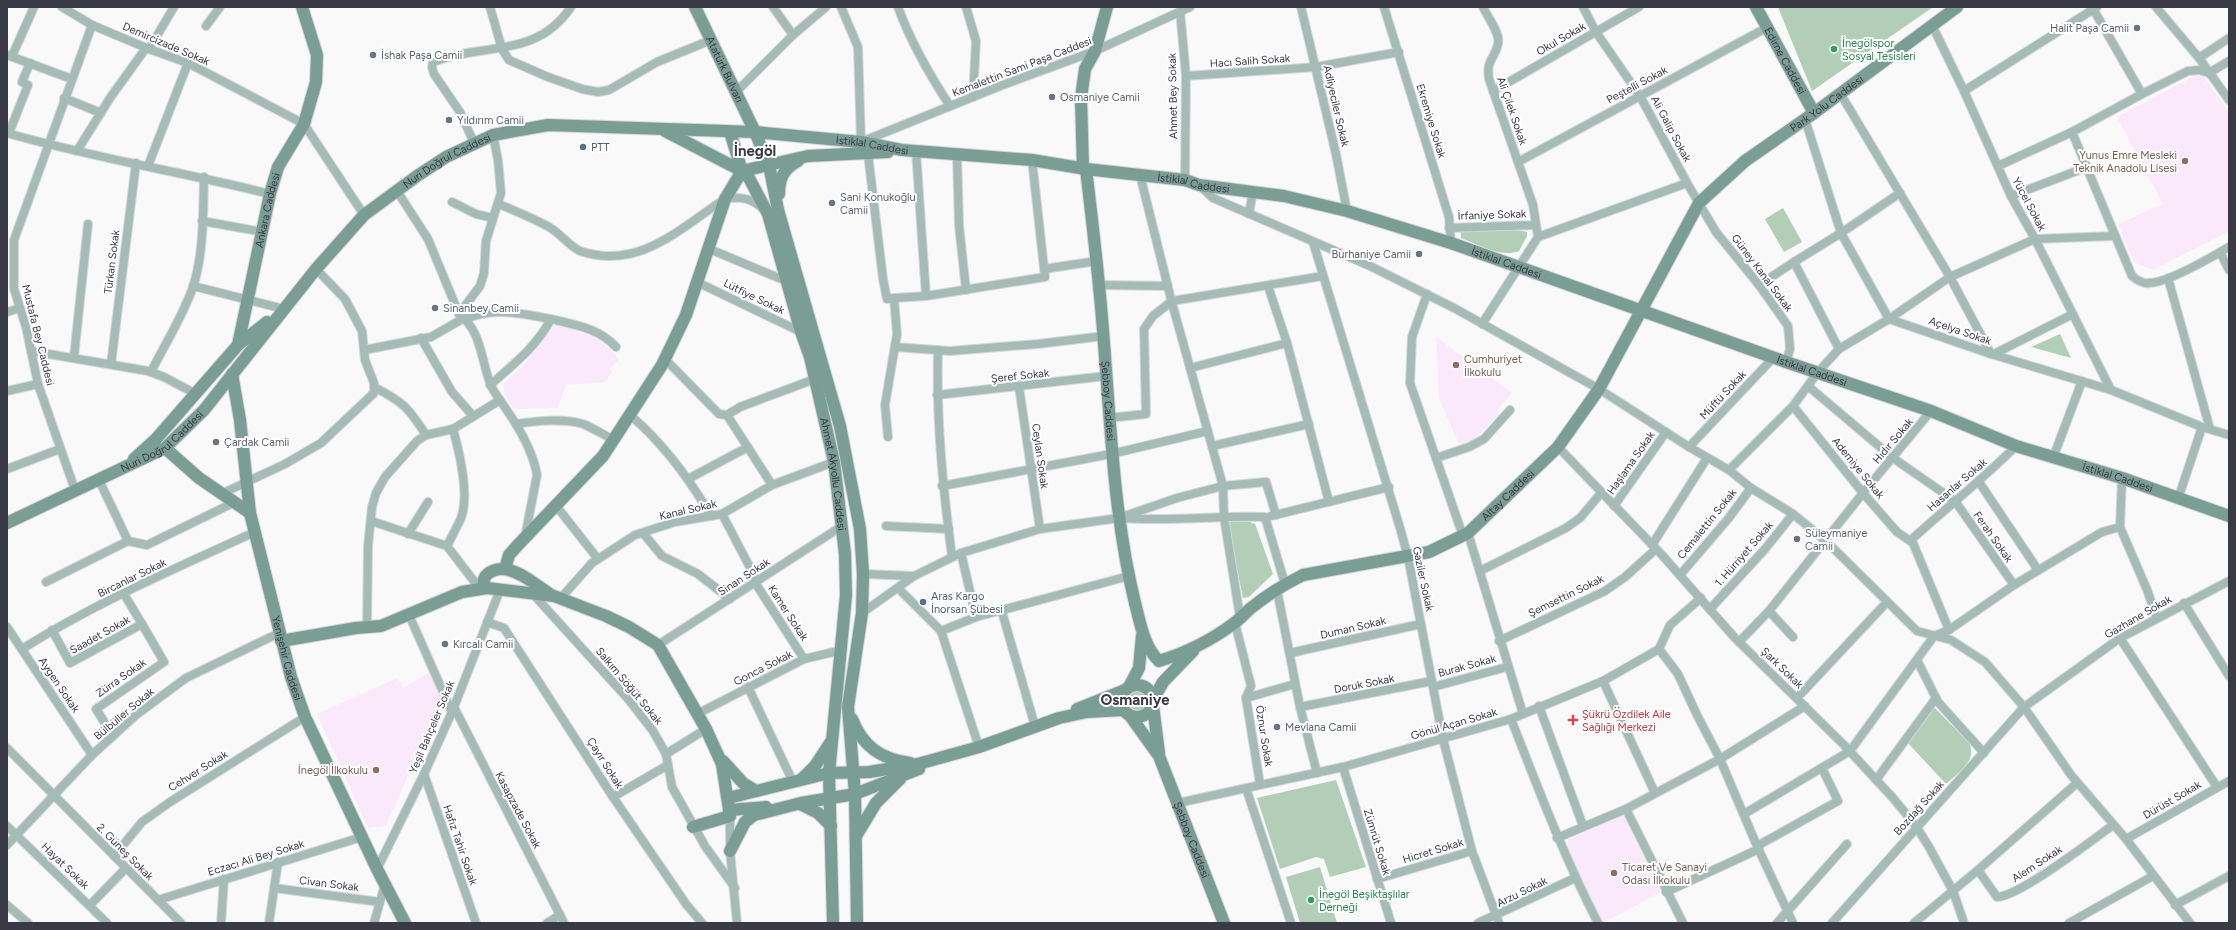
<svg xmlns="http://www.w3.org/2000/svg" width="2236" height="930" font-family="Figtree,sans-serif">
<rect width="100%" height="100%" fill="#f9f9f9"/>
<!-- education -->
<g fill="#fae9fb">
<path d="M2196,75L2204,77L2229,112V231L2153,270L2134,262L2118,224L2163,204L2117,117Z"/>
<path d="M556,323L594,337L608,347L619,359L610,369L612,372L605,382L566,385L558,408L513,409L505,395L503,384L520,369Z"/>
<path d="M1436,337L1512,393L1497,410L1499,415L1466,446L1458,442L1439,398Z"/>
<path d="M429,673L441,699L386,826L368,828L317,714L397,678L403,688Z"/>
<path d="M1623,815L1661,892L1603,923L1567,853L1568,840Z"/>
</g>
<!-- green -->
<g fill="#b2ceb7">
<path d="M1778,7H1933L1812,91Z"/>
<path d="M1783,208L1802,242L1784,252L1765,219Z"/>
<path d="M1513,229L1527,232V236L1519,251C1501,258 1479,245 1461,238V232Z"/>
<path d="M2060,334L2071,358L2031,347Z"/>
<path d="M1239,518L1255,524L1273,574L1249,597L1243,598L1227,521Z"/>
<circle cx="1137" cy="701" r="11"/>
<path d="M1933,706L1969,743C1978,760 1958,773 1946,784L1907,742Z"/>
<path d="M1336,780L1366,867L1330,877L1324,859L1316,857L1280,869L1257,798Z"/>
<path d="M1320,867L1337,923H1300L1286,877Z"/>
</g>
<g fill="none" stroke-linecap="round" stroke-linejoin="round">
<defs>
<g id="street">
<path d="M62,7L92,25L149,49L188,63L304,124L364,215"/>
<path d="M490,7L502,49L509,60L548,77L582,89L598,92L609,90L657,62L711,40"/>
<path d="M773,7L793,35"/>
<path d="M841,7L858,47L861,142L1000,86L1095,51L1190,7"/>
<path d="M898,7C911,43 929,74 950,106"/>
<path d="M966,7L976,41L973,97"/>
<path d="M1301,7L1336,154L1347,211"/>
<path d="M1384,7L1449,217L1451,243"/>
<path d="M1583,7L1596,32L1640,96L1687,183L1716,232L1759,285L1788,326L1790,349L1786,362"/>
<path d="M2092,7L2142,94"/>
<path d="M2156,7L2199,58L2229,100"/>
<path d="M1180,11L1186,76L1185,180"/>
<path d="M1932,25L1964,91L2011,196L2035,239L2111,390"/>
<path d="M206,26L220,7"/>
<path d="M149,49L174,7"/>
<path d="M7,55L72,79"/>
<path d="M12,56L34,7"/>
<path d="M2199,58L2229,38"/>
<path d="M2209,73L2229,61"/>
<path d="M1186,76L1316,67L1399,52"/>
<path d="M1493,91L1639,7"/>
<path d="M1964,91L2097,7"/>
<path d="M736,92L793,35L826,7"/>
<path d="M1840,93L1950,277L1991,354"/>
<path d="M64,98L101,113"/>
<path d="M1805,119L1841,233L1889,319L1991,354L2111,390L2202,427L2229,435"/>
<path d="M2072,132L2132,276C2137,280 2143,284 2149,283C2167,283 2212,257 2229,247"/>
<path d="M7,133C93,158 183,172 270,194"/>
<path d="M9,133L28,85L22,82L30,63"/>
<path d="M474,143L460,112L434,74L432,67L433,62C484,42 536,59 571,7"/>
<path d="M77,151L110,98L146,48"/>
<path d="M916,151L926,296"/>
<path d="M868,154L883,279L887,299L894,298"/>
<path d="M957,154L959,225L966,290"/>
<path d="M1518,162L1768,27"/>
<path d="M148,166L188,63"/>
<path d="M1998,166L2072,132L2142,94L2188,71L2199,70L2209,73"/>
<path d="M1140,175L1172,303L1223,486L1224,517L1240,617"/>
<path d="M1199,185L1213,198L1370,266L1456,309L1599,389L1689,447L1729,470L1751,488L1793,514L1825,540L1917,631L1951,640L1985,662L2024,707L2071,775L2126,839L2190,923"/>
<path d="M397,191L428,239L459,314C481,330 481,359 490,383C493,392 501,401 506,409C520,429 533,451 537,475L525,537"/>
<path d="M2011,196L2087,167"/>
<path d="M452,202L476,214L493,218"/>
<path d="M499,204C515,211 533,218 549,227C560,233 569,246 580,251C639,271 680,228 725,199C740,196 752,198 763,209"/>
<path d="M1249,214L1253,191"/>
<path d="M202,221L263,232"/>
<path d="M1449,228L1536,225"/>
<path d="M1538,237L1687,183"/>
<path d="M1313,242L1400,528L1408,557L1443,739L1472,851L1499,923"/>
<path d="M707,248L786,281"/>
<path d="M2220,252L2229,270"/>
<path d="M1794,262L1841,233L1900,193"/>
<path d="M1044,269L1097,261"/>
<path d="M2168,278L2210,429"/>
<path d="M697,282L801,332"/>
<path d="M1099,285L1168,286"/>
<path d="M1759,285L1794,262L1839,349"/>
<path d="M193,286L284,309"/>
<path d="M1427,294L1412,337L1410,383L1463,536"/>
<path d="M7,312L20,308"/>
<path d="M459,314L480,286L484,273L486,241L501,193L498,160L493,135"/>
<path d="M466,319C494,306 522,314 551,319"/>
<path d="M1482,324L1538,237L1533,205L1489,79C1486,59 1494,61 1498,44C1501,34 1487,16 1483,7"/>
<path d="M421,338L452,392L473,416"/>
<path d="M1287,343L1329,502"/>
<path d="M895,347L950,351L1038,344L1104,336"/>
<path d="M364,350L431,337L464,318"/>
<path d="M938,350C936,420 943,488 952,557"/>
<path d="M31,351L148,371L164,377L196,394"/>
<path d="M1994,354L2073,314"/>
<path d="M74,357L88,224"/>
<path d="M665,359L719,414L727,415L740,407L815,379"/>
<path d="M111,364L136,163"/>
<path d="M1190,368L1287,343L1268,286"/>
<path d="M151,372C165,344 183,316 193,287C204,253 203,213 204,177"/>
<path d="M490,385C514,364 536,347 551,319C575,325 599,328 616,347"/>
<path d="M1808,386L1893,458L1955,501L2014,585"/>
<path d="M374,387C403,402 408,407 426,435"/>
<path d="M1019,387L1040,529"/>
<path d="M7,391L38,384"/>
<path d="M937,395L1106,376"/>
<path d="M1793,406L1863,493L1897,532L1913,543L1949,630"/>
<path d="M630,415C664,444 689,478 711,516"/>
<path d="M727,415L772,485"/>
<path d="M1109,418L1146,414L1144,329L1153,316L1172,301L1323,276"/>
<path d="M516,424C537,421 562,418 583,424C593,428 604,435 614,440"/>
<path d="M888,437L885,405L897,334L894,298L926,296L1045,277L1032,160"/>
<path d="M1212,446L1309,424"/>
<path d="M1558,447L1662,555L1735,638L1844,745L1893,798L1916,826L1929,847L1953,891L1964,923"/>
<path d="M1689,447L1773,358"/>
<path d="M1436,458L1469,447L1484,439L1510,410"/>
<path d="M2053,458L2082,381"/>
<path d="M7,469L60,449"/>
<path d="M1729,470L1793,406L1818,372L1839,349L1889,319L1950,277L2035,239L2114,236"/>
<path d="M2122,478L2120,527L2148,592L2156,617"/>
<path d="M688,479L748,447"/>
<path d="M99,480L128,541"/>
<path d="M1979,482L2038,570"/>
<path d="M942,486L1111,454L1208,431"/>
<path d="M75,490L38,384L26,327L14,289V240L92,25"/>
<path d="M221,494L285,464L321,443L374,393V383L365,360L362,331L345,299L316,269"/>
<path d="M2178,499L2202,427"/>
<path d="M1614,506L1666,432"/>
<path d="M557,507L598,559"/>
<path d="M722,514L754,575L756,584L804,659"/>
<path d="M1271,516L1389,487"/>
<path d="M1123,518C1170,522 1218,515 1265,517L1285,584"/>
<path d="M371,521L447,546L480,589"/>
<path d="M886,526L949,529"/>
<path d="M643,533L662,556L698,574L730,599"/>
<path d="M1468,533L1523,714"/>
<path d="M408,534L428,502"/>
<path d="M1911,540C1946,508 1982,480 2016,446"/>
<path d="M1652,545L1707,458"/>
<path d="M447,546C452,536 457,527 461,518C470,495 459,451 453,429"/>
<path d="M961,553L976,617"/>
<path d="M1480,571L1566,528L1580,518L1601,493"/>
<path d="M863,574L914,576"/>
<path d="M1680,575L1728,519L1751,488"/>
<path d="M46,582L128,541L147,545L233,503"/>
<path d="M898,588L941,631L979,747"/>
<path d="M1277,590L1300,707L1317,773"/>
<path d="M533,594L629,700L653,731L666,754L672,787L705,846L735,888"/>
<path d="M560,599L592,563L635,535L675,522L722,514L772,485L834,462"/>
<path d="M2184,603L2229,676"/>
<path d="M1711,608L1765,549L1793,514"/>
<path d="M1769,611L1793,637"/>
<path d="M1002,612L1035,726"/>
<path d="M862,613L914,576L961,553L1040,529L1119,518L1177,498L1223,486L1266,482L1276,515"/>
<path d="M409,615L452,712"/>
<path d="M487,622L504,628L613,797L686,904L702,923"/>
<path d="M1235,623L1251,686L1246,698L1260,784"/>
<path d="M7,627L92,755"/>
<path d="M367,627L368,546L372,507L376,493L385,477L417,441L426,435L453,429L500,400"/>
<path d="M52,630L70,663L142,624L124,594"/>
<path d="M941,631L976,617L1129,576"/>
<path d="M2120,638L2217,787"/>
<path d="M1499,641L1605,591L1625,577L1656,549"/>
<path d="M1739,642L1769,611L1863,493L1931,411"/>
<path d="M658,645L842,526"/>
<path d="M22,649C95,603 176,568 255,532"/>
<path d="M1659,649L1678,674L1697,715L1720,759L1757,846L1793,923"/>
<path d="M1290,653L1421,624"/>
<path d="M1917,660L1938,702L1984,753"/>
<path d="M1603,681L1655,793"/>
<path d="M748,687L793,782"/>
<path d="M1433,687L1507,667"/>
<path d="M1246,698L1295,684"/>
<path d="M1797,698L1887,602"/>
<path d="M1539,706L1583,826"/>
<path d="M454,707L564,923"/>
<path d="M1300,707L1432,681"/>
<path d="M697,714L804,659L842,650"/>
<path d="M1511,719C1538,788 1564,857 1598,923"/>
<path d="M113,736L96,709L164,662L142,624"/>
<path d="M7,748L181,923"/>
<path d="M666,754L706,729"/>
<path d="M1343,767L1391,923"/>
<path d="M424,774L476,923"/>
<path d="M1876,780L1936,698"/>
<path d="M1246,788L1291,923"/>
<path d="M613,797L668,765"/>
<path d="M1178,803L1343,767L1511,719L1603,681L1659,649L1670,625L1701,598"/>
<path d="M1626,809L1683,923"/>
<path d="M1744,814L1850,751L1934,636L1949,630L2014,585L2102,532L2120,527"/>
<path d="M730,816V851L737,923"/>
<path d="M7,826L107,923"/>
<path d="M1557,838L1626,809L1720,759L1805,706"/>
<path d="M2126,839L2229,781"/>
<path d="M7,845L92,755L136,715L186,678L279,633"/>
<path d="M1757,846L1838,801L1822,768"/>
<path d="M114,856L142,822L170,802L305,717"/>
<path d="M377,869L424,774L452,712L500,590"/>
<path d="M1978,870L1997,897C2020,896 2091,841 2113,825"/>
<path d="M1377,879L1472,851"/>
<path d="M274,888L380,902"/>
<path d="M1666,892L1759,849"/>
<path d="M158,900L362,837"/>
<path d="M7,905L28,923"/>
<path d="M90,905L126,868"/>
<path d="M2175,905L2229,876"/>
<path d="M221,923L224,879"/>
<path d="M269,923L278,862"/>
<path d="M374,923L385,884"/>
<path d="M547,923L560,915"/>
<path d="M1478,923L1575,878"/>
<path d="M1777,923L1847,844"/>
<path d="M1832,923L2024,707L2120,638L2229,581"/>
<path d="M1914,923L1978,870L2077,783"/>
<path d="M2069,923L2153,876"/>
</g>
<g id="secondary">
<path id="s1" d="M695,7L755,132L769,165L778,210L840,426L860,529L863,574L862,613L848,707L855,794L857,923"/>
<path id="s2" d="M1756,7L1814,113"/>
<path d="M665,131L742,171"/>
<path id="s3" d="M730,132L742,171L749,178L768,214L801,332L810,357L834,462L845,554L846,595L829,773L833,923"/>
<path d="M1083,169L1081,98L1085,69L1095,51L1107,7"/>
<path id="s4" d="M1086,169C1093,227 1100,285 1104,344C1111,431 1114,517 1135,603C1140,622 1144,647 1159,661C1186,653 1210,641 1233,624C1239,620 1245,613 1251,608C1267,595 1285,584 1303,575L1429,552L1468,533L1558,447L1599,389L1699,203L1745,161L1814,113L1957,7"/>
<path d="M779,194C779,179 783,169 798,161"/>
<path id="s5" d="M238,345L270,194L278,167L304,124L316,82L317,55L302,7"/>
<path id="s6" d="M232,374L240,420L250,513L291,677L305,717L377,869L405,923"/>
<path d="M165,448L199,478L250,513"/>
<path d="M134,459L156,439L238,345L267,322"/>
<path id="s7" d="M7,523L165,448L204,410L316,269L364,215L417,176L446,157L493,135L548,125L755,132L861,142L902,150L1032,160L1086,169L1185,180L1199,185L1284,196L1347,211L1451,243L1786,362L1931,411L2016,446L2122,478L2229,516"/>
<path d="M505,569L509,555L517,546L603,456L662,365L686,315L725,199L742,171L808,156L888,152"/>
<path d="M487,588C477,577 493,568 504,569C520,571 538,586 551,595"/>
<path d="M281,641L356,628L381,626L462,592L487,588L554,596L606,616L629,627L658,645L706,729L722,764L730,816L693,827"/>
<circle cx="1137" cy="701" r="16"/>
<path d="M1129,687L1139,668L1142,636"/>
<path d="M1153,700L1163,682L1193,651"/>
<path d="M1153,706L1159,753"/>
<path d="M1077,709L1125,690"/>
<path id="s8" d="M1131,717L1159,756L1224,923"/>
<path d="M852,719C863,747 881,759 910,763"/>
<path d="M723,761L743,783L756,791"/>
<path d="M802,779L815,766L830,743"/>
<path d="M728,798L829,773L869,772L918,764L979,747L1059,718L1087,712L1122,710"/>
<path d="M800,804L818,813L831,826"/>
<path d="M729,810L766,807"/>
<path d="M856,836L876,803L900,779"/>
<path d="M730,851L745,822L754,815L801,803L855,794L919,769"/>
</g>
</defs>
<!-- street casing -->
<use href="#street" stroke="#d7d6d9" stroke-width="10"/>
<!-- secondary casing -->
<use href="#secondary" stroke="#d7d6d9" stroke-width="14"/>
<!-- street -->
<use href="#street" stroke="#a4bcb5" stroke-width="8"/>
<!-- secondary -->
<use href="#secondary" stroke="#7a9e94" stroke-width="12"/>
</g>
<!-- markers -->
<g fill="#6b7280" stroke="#fff" stroke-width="1.5">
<circle cx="2137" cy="28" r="4"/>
<circle cx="373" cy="55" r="4"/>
<circle cx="1052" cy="97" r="4"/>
<circle cx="449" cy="120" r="4"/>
<circle cx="832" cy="203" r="4"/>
<circle cx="1419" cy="254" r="4"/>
<circle cx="435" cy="308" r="4"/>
<circle cx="216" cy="442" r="4"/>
<circle cx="1797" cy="539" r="4"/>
<circle cx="445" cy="644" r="4"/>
<circle cx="1277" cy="727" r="4"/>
</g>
<g fill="#2e9e5b" stroke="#fff" stroke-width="1.5">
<circle cx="1834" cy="49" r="4"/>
<circle cx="1311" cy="900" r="4"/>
</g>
<g fill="#5c6f8a" stroke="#fff" stroke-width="1.5">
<circle cx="583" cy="147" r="4"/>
<circle cx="923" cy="602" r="4"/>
</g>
<g fill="#8d6e63" stroke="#fff" stroke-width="1.5">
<circle cx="2185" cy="161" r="4"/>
<circle cx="1456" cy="365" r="4"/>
<circle cx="376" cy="770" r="4"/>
<circle cx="1614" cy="873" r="4"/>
</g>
<path fill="#e0444e" stroke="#fff" stroke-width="1.5" d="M1571 714h4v4h4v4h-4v4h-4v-4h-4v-4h4z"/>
<g text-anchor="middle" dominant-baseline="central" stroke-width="4" stroke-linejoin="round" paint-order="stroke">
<!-- worship labels -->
<g font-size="11" fill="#5b616d" stroke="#fff" text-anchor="start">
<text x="2129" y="28" text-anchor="end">Halit Paşa Camii</text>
<text x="381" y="55">İshak Paşa Camii</text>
<text x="1060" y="97">Osmaniye Camii</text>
<text x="457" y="120">Yıldırım Camii</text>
<text x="840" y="197">Sani Konukoğlu<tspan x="840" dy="13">Camii</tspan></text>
<text x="1411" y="254" text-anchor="end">Burhaniye Camii</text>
<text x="443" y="308">Sinanbey Camii</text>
<text x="224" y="442">Çardak Camii</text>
<text x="1805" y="533">Süleymaniye<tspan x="1805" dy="13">Camii</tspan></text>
<text x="453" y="644">Kırcalı Camii</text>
<text x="1285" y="727">Mevlana Camii</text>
</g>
<!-- street labels -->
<g font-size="11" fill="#3a3946" stroke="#fff">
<text transform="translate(1561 39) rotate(-30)">Okul Sokak</text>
<text transform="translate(166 44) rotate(23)">Demircizade Sokak</text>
<text stroke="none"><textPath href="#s2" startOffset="61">Edirne Caddesi</textPath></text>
<text transform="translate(1250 61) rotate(-4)">Hacı Salih Sokak</text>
<text transform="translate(1022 67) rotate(-21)">Kemalettin Sami Paşa Caddesi</text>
<text stroke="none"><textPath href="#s1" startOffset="69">Atatürk Bulvarı</textPath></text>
<text transform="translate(1637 85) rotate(-28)">Peştelli Sokak</text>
<text transform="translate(1173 96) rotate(-91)">Ahmet Bey Sokak</text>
<text stroke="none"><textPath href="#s4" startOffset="1410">Park Yolu Caddesi</textPath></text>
<text transform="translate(1336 106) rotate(77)">Adliyeciler Sokak</text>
<text transform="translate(1512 111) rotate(71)">Ali Çilek Sokak</text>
<text transform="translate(1431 121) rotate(73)">Ekremiye Sokak</text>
<text transform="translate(1671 129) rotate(62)">Ali Galip Sokak</text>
<text stroke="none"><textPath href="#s7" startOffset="1015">İstiklal Caddesi</textPath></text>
<text stroke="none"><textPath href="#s7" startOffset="581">Nuri Doğrul Caddesi</textPath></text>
<text stroke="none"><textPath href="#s7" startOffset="1339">İstiklal Caddesi</textPath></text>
<text transform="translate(2029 204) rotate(62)">Yücel Sokak</text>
<text stroke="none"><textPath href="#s5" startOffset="138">Ankara Caddesi</textPath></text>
<text transform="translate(1492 215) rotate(-2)">İrfaniye Sokak</text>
<text transform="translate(112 262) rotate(-83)">Türkan Sokak</text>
<text stroke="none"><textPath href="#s7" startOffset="1663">İstiklal Caddesi</textPath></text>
<text transform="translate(1762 273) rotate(53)">Güney Kanal Sokak</text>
<text transform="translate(754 297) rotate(26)">Lütfiye Sokak</text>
<text transform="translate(1960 331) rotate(19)">Açelya Sokak</text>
<text transform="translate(38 335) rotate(76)">Mustafa Bey Caddesi</text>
<text stroke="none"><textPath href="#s7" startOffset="1987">İstiklal Caddesi</textPath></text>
<text transform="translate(1020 376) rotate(-6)">Şeref Sokak</text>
<text transform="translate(1723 395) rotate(-47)">Müftü Sokak</text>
<text stroke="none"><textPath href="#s4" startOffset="233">Şebboy Caddesi</textPath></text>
<text stroke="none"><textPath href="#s7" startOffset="176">Nuri Doğrul Caddesi</textPath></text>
<text transform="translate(1893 441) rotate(-50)">Hıdır Sokak</text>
<text transform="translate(1040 456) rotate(82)">Ceylan Sokak</text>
<text transform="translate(1631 463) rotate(-55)">Haşlama Sokak</text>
<text transform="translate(1858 468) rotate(51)">Ademiye Sokak</text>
<text stroke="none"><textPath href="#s3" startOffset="360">Ahmet Akyollu Caddesi</textPath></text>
<text stroke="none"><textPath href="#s7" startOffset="2311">İstiklal Caddesi</textPath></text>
<text transform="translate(1957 485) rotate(-41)">Hasanlar Sokak</text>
<text stroke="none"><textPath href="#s4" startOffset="896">Altay Caddesi</textPath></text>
<text transform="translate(688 510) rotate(-13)">Kanal Sokak</text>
<text transform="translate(1707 524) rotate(-51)">Cemalettin Sokak</text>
<text transform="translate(1993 537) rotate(55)">Ferah Sokak</text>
<text transform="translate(1744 554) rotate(-49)">1. Hürriyet Sokak</text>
<text transform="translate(744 577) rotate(-33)">Sinan Sokak</text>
<text transform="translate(132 578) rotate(-26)">Bircanlar Sokak</text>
<text transform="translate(1423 579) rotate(78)">Gaziler Sokak</text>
<text transform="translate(1566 596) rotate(-26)">Şemsettin Sokak</text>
<text transform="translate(788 613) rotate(57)">Kamer Sokak</text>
<text transform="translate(2138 617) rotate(-30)">Gazhane Sokak</text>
<text transform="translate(1353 628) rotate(-13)">Duman Sokak</text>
<text transform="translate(100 635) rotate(-29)">Saadet Sokak</text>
<text stroke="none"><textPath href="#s6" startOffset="290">Yenişehir Caddesi</textPath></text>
<text transform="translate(1467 666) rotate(-15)">Burak Sokak</text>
<text transform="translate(763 668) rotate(-27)">Gonca Sokak</text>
<text transform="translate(1782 668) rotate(44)">Şark Sokak</text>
<text transform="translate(121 678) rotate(-35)">Zürra Sokak</text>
<text transform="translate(1364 684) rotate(-11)">Doruk Sokak</text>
<text transform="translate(59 685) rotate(56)">Aygen Sokak</text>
<text transform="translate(629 686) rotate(50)">Salkım Söğüt Sokak</text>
<text transform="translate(124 714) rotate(-40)">Bülbüller Sokak</text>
<text transform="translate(1454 724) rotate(-16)">Gönül Açan Sokak</text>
<text transform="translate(432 727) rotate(-67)">Yeşil Bahçeler Sokak</text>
<text transform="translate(1264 736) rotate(81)">Öznur Sokak</text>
<text transform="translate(605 763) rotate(58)">Çayır Sokak</text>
<text transform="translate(198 771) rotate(-32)">Cehver Sokak</text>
<text transform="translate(2172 800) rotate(-30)">Dürüst Sokak</text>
<text transform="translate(1919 808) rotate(-48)">Bozdağ Sokak</text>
<text transform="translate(518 810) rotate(62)">Kasapzade Sokak</text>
<text stroke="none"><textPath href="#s8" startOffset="138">Şebboy Caddesi</textPath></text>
<text transform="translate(1377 842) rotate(73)">Zümrüt Sokak</text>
<text transform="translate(460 845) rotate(71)">Hafız Tahir Sokak</text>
<text transform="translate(1433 851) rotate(-17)">Hicret Sokak</text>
<text transform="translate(125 852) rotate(45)">2. Güneş Sokak</text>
<text transform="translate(256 858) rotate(-17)">Eczacı Ali Bey Sokak</text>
<text transform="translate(2037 864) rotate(-33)">Alem Sokak</text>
<text transform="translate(65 866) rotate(44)">Hayat Sokak</text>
<text transform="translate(329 884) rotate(7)">Civan Sokak</text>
<text transform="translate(1522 892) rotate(-26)">Arzu Sokak</text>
</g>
<!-- leisure labels -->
<g font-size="11" fill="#27864d" stroke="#fff" text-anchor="start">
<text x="1842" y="43">İnegölspor<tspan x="1842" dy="13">Sosyal Tesisleri</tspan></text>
<text x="1319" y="894">İnegöl Beşiktaşlılar<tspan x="1319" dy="13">Derneği</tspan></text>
</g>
<!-- service labels -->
<g font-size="11" fill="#4e5e75" stroke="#fff" text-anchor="start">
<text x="591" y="147">PTT</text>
<text x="931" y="596">Aras Kargo<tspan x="931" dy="13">İnorsan Şübesi</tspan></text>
</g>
<!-- education labels -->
<g font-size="11" fill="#785e54" stroke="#fff" text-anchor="end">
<text x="2177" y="155">Yunus Emre Mesleki<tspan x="2177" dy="13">Teknik Anadolu Lisesi</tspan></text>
<text x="1464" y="359" text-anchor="start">Cumhuriyet<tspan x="1464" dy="13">İlkokulu</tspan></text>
<text x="368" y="770">İnegöl İlkokulu</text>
<text x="1622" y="867" text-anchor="start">Ticaret Ve Sanayi<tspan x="1622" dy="13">Odası İlkokulu</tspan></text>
</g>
<!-- health labels -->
<g font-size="11" fill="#be3a42" stroke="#fff" text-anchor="start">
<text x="1582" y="714">Şükrü Özdilek Aile<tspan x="1582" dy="13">Sağlığı Merkezi</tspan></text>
</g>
<!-- district labels -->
<g font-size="15" font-weight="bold" fill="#3a3946" stroke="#fff">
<text x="755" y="151">İnegöl</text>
<text x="1135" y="700">Osmaniye</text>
</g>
</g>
<!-- border -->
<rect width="2236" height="930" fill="none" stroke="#3a3946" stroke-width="16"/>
</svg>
